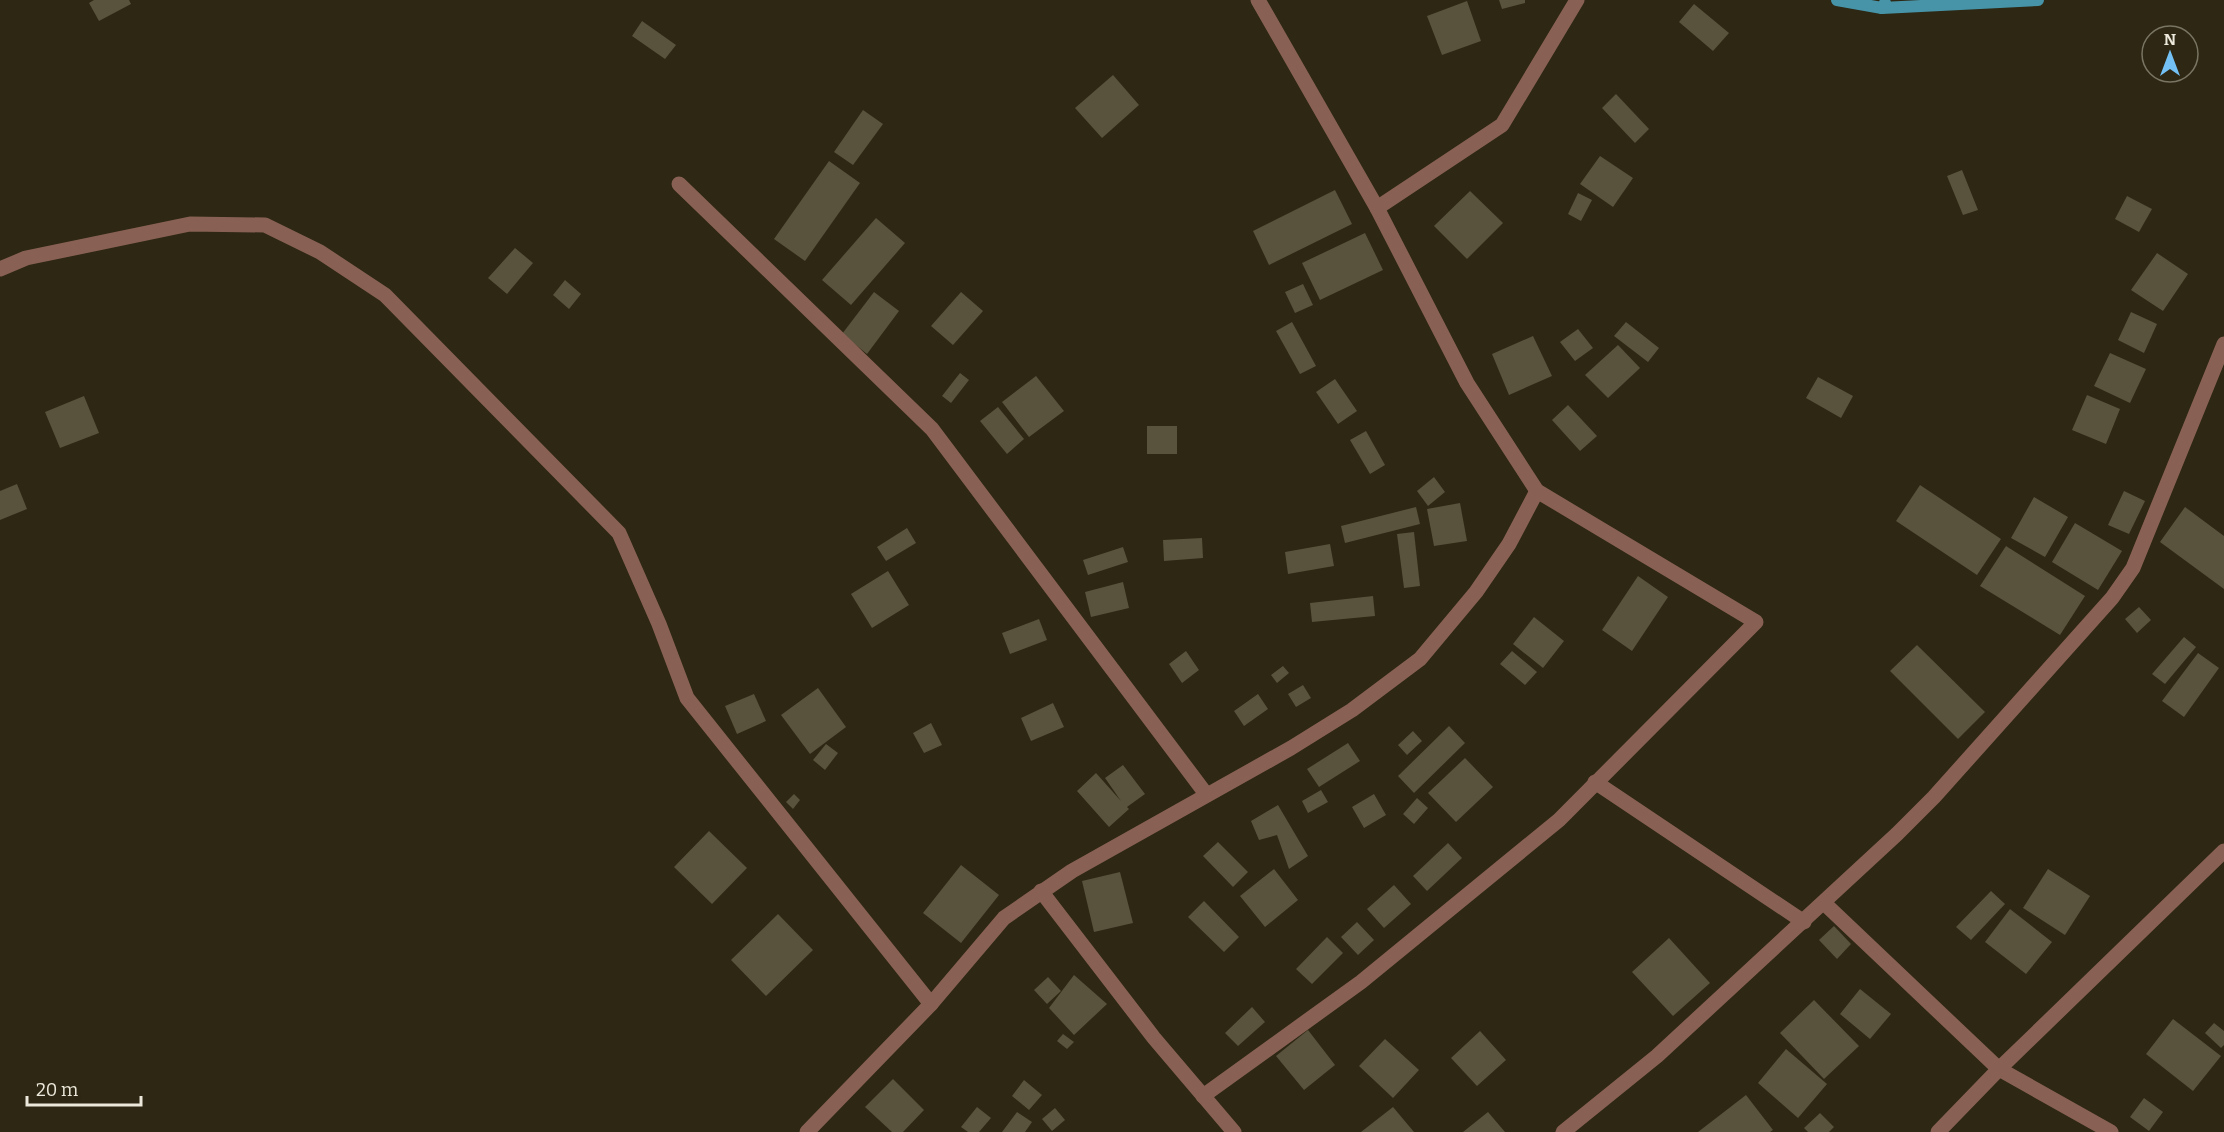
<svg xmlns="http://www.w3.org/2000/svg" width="2224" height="1132" font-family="Bitter,serif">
<rect width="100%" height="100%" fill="#2d2713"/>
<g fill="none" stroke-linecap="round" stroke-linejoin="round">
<!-- stream -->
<g stroke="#4794a8" stroke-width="12">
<path d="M1837,0L1882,8L1885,3"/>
<path d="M1882,8L2038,0"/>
</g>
</g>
<!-- building -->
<g fill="#59523d">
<path d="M94,0H129L131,4L99,21L89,3Z"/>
<path d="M1499,0H1525V3L1502,9Z"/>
<path d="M1467,1L1481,41L1442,55L1427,16Z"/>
<path d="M1694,4L1729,33L1713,51L1679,22Z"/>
<path d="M642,21L676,45L665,59L632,36Z"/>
<path d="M1113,75L1139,105L1102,138L1075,108Z"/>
<path d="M1616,94L1649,129L1635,143L1602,108Z"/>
<path d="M863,110L883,124L853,165L834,152Z"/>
<path d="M1600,156L1633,178L1613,207L1580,184Z"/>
<path d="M829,161L860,183L805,261L774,239Z"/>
<path d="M1962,170L1978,210L1963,215L1947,176Z"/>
<path d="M1335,190L1352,224L1269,265L1253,231Z"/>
<path d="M1470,191L1503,223L1467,259L1434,226Z"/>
<path d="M1578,193L1592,200L1581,221L1568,214Z"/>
<path d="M2127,196L2152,209L2139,232L2115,219Z"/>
<path d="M876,218L905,243L851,305L822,280Z"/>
<path d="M1365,233L1383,270L1320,300L1302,263Z"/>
<path d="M515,248L533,263L507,294L488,278Z"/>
<path d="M2157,253L2188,274L2163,311L2131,290Z"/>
<path d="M565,280L581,294L569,309L553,295Z"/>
<path d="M1303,284L1313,305L1295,313L1285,292Z"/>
<path d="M874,292L899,311L867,354L842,334Z"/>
<path d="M961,292L983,311L953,345L931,326Z"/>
<path d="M2131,312L2157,324L2144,353L2118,340Z"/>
<path d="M1292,322L1316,366L1300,374L1276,331Z"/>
<path d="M1626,322L1659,348L1648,362L1614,336Z"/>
<path d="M1578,329L1593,348L1575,361L1560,342Z"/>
<path d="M1533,336L1552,376L1509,395L1492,354Z"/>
<path d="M1618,345L1640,368L1608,398L1585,375Z"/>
<path d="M2110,353L2146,369L2130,403L2094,386Z"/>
<path d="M960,373L969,380L951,403L942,396Z"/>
<path d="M1036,376L1064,411L1029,437L1002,402Z"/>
<path d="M1818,377L1853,396L1841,418L1806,398Z"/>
<path d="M1335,379L1357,411L1338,424L1316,392Z"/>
<path d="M2087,395L2120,409L2106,444L2072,430Z"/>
<path d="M84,396L99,433L60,448L45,412Z"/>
<path d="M1568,405L1597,436L1580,451L1552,420Z"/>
<path d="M998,407L1024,439L1007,454L980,421Z"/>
<rect x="1147" y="426" width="30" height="28"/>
<path d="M1366,431L1385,465L1370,474L1350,440Z"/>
<path d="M1434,477L1445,492L1428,506L1417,491Z"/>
<path d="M17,484L27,509L0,520V491Z"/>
<path d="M1920,485L2001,539L1977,575L1896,521Z"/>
<path d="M2124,491L2145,501L2129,534L2108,525Z"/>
<path d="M2034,497L2068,517L2045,557L2011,538Z"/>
<path d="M1460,503L1467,541L1434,546L1427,509Z"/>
<path d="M1416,507L1420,524L1345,543L1341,526Z"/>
<path d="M2185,507L2224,536V589L2160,542Z"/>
<path d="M2075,523L2122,551L2098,590L2052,562Z"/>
<path d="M907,528L916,543L886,561L877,547Z"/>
<path d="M1414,532L1420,586L1404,588L1397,534Z"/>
<path d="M1202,538L1203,558L1164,561L1163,540Z"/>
<path d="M1330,544L1334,566L1288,574L1285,552Z"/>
<path d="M2006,546L2085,596L2060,635L1980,586Z"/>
<path d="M1123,547L1128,562L1088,575L1083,560Z"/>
<path d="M888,571L909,605L872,628L851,594Z"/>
<path d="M1638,576L1668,597L1632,651L1602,630Z"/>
<path d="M1123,582L1129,608L1091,617L1085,592Z"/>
<path d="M1373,596L1375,616L1312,622L1310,603Z"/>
<path d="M2139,607L2151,620L2137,633L2125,619Z"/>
<path d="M1534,617L1564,641L1543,668L1513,644Z"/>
<path d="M1039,619L1047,640L1010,654L1002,633Z"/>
<path d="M2184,637L2196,647L2165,684L2152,674Z"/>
<path d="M1917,645L1985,712L1958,739L1890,671Z"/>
<path d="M1186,651L1199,670L1182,683L1169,664Z"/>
<path d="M1512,651L1537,672L1525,685L1500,664Z"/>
<path d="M2198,653L2219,668L2184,717L2162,701Z"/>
<path d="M1283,666L1289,673L1277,683L1271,675Z"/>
<path d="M1303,685L1311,698L1296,707L1288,694Z"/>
<path d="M818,688L846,727L810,754L781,715Z"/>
<path d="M754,694L766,721L737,734L725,706Z"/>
<path d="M1258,694L1268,709L1244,726L1234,711Z"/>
<path d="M1053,703L1064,727L1031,741L1021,718Z"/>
<path d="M931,723L942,745L924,753L913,733Z"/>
<path d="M1449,726L1465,743L1414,793L1398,776Z"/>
<path d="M1413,731L1422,741L1407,755L1398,745Z"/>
<path d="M1348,743L1360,761L1319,787L1307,769Z"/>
<path d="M826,744L838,753L825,770L813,760Z"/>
<path d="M1465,758L1493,787L1456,822L1428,793Z"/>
<path d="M1123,765L1145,794L1127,807L1129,809L1109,827L1077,791L1096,773L1121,801L1105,778Z"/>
<path d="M1321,790L1328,802L1308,813L1302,801Z"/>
<path d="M794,794L800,800L793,809L786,802Z"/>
<path d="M1374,794L1386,815L1364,828L1352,807Z"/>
<path d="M1417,798L1428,808L1414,824L1403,814Z"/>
<path d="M1278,805L1308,856L1289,869L1277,835L1259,840L1251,821Z"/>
<path d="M709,831L747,868L712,904L674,867Z"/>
<path d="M1218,842L1248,872L1233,887L1203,856Z"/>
<path d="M1448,843L1462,858L1427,891L1413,876Z"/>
<path d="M961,865L999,895L961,943L923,913Z"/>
<path d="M1274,869L1298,900L1265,927L1240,896Z"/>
<path d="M2048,869L2090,896L2065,935L2023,908Z"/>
<path d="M1120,872L1133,923L1094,932L1082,881Z"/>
<path d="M1394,885L1411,904L1384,928L1367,909Z"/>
<path d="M1991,891L2005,904L1971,940L1956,927Z"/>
<path d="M1204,901L1239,937L1224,952L1188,917Z"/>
<path d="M2010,909L2052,942L2026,974L1985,942Z"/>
<path d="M778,914L813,950L766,996L731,960Z"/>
<path d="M1357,922L1374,940L1358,955L1341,937Z"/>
<path d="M1834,926L1851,944L1837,959L1819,940Z"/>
<path d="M1327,937L1343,953L1312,984L1296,969Z"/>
<path d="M1669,938L1710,983L1673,1016L1632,972Z"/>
<path d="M1074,975L1107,1004L1074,1035L1049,1008Z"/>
<path d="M1048,977L1061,991L1047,1004L1034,990Z"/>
<path d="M1860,989L1891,1014L1870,1039L1840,1014Z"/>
<path d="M1814,1000L1859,1046L1824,1079L1780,1033Z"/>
<path d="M1252,1007L1265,1022L1238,1046L1225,1033Z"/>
<path d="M2173,1019L2221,1056L2193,1091L2146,1054Z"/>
<path d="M2214,1023L2224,1031V1045L2221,1048L2205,1033Z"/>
<path d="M1308,1030L1335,1065L1304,1090L1276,1056Z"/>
<path d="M1480,1031L1506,1060L1477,1086L1451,1058Z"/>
<path d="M1063,1034L1074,1042L1067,1049L1057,1041Z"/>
<path d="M1385,1039L1419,1070L1393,1098L1359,1066Z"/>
<path d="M1786,1049L1827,1084L1798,1118L1758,1083Z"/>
<path d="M893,1079L924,1110L903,1132H892L865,1107Z"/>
<path d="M1024,1080L1042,1095L1029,1110L1012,1096Z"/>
<path d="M1746,1095L1773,1130L1770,1132H1698Z"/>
<path d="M2144,1098L2163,1112L2149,1131L2130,1117Z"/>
<path d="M977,1107L991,1118L979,1132H968L961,1127Z"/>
<path d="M1393,1107L1414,1132H1361Z"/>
<path d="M1055,1108L1065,1120L1052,1131L1042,1119Z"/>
<path d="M1017,1112L1032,1122L1025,1132H1002Z"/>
<path d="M1488,1112L1505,1132H1463Z"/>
<path d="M1820,1113L1834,1127L1829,1132H1808L1804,1128Z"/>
</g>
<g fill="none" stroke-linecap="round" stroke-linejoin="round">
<!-- minor -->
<g stroke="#896154" stroke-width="15">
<path d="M679,184L932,429L1206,794"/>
<path d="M1377,208L1502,125L1577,0"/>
<path d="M0,269L26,258L190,224L265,225L320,252L385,295L619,533L659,624L687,698L931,1004"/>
<path d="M1595,782L1804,922"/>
<path d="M1041,891L1154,1038L1234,1132"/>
<path d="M1824,903L1999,1069L2111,1132"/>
<path d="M1203,1096L1361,982L1559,820L1756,622L1537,491L1467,383L1377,208L1258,0"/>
<path d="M807,1132L931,1004L1004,918L1072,871L1291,748L1352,710L1420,659L1476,592L1509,544L1537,491"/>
<path d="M1563,1132L1657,1056L1897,834L1934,797L2112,598L2133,568L2224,344"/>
<path d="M1938,1132L1999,1069L2224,851"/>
</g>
</g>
<!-- north arrow -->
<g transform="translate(2170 54)"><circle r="28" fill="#2d2713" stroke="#797463" stroke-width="1.5"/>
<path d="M0-4.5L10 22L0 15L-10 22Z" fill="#73c1f5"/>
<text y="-9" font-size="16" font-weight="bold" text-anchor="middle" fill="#ece8db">N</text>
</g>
<!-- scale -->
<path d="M27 1096v9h114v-9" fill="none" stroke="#ece8db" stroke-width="3"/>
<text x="36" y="1096" font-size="18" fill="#ece8db" stroke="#2d2713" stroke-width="4.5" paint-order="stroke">20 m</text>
</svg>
